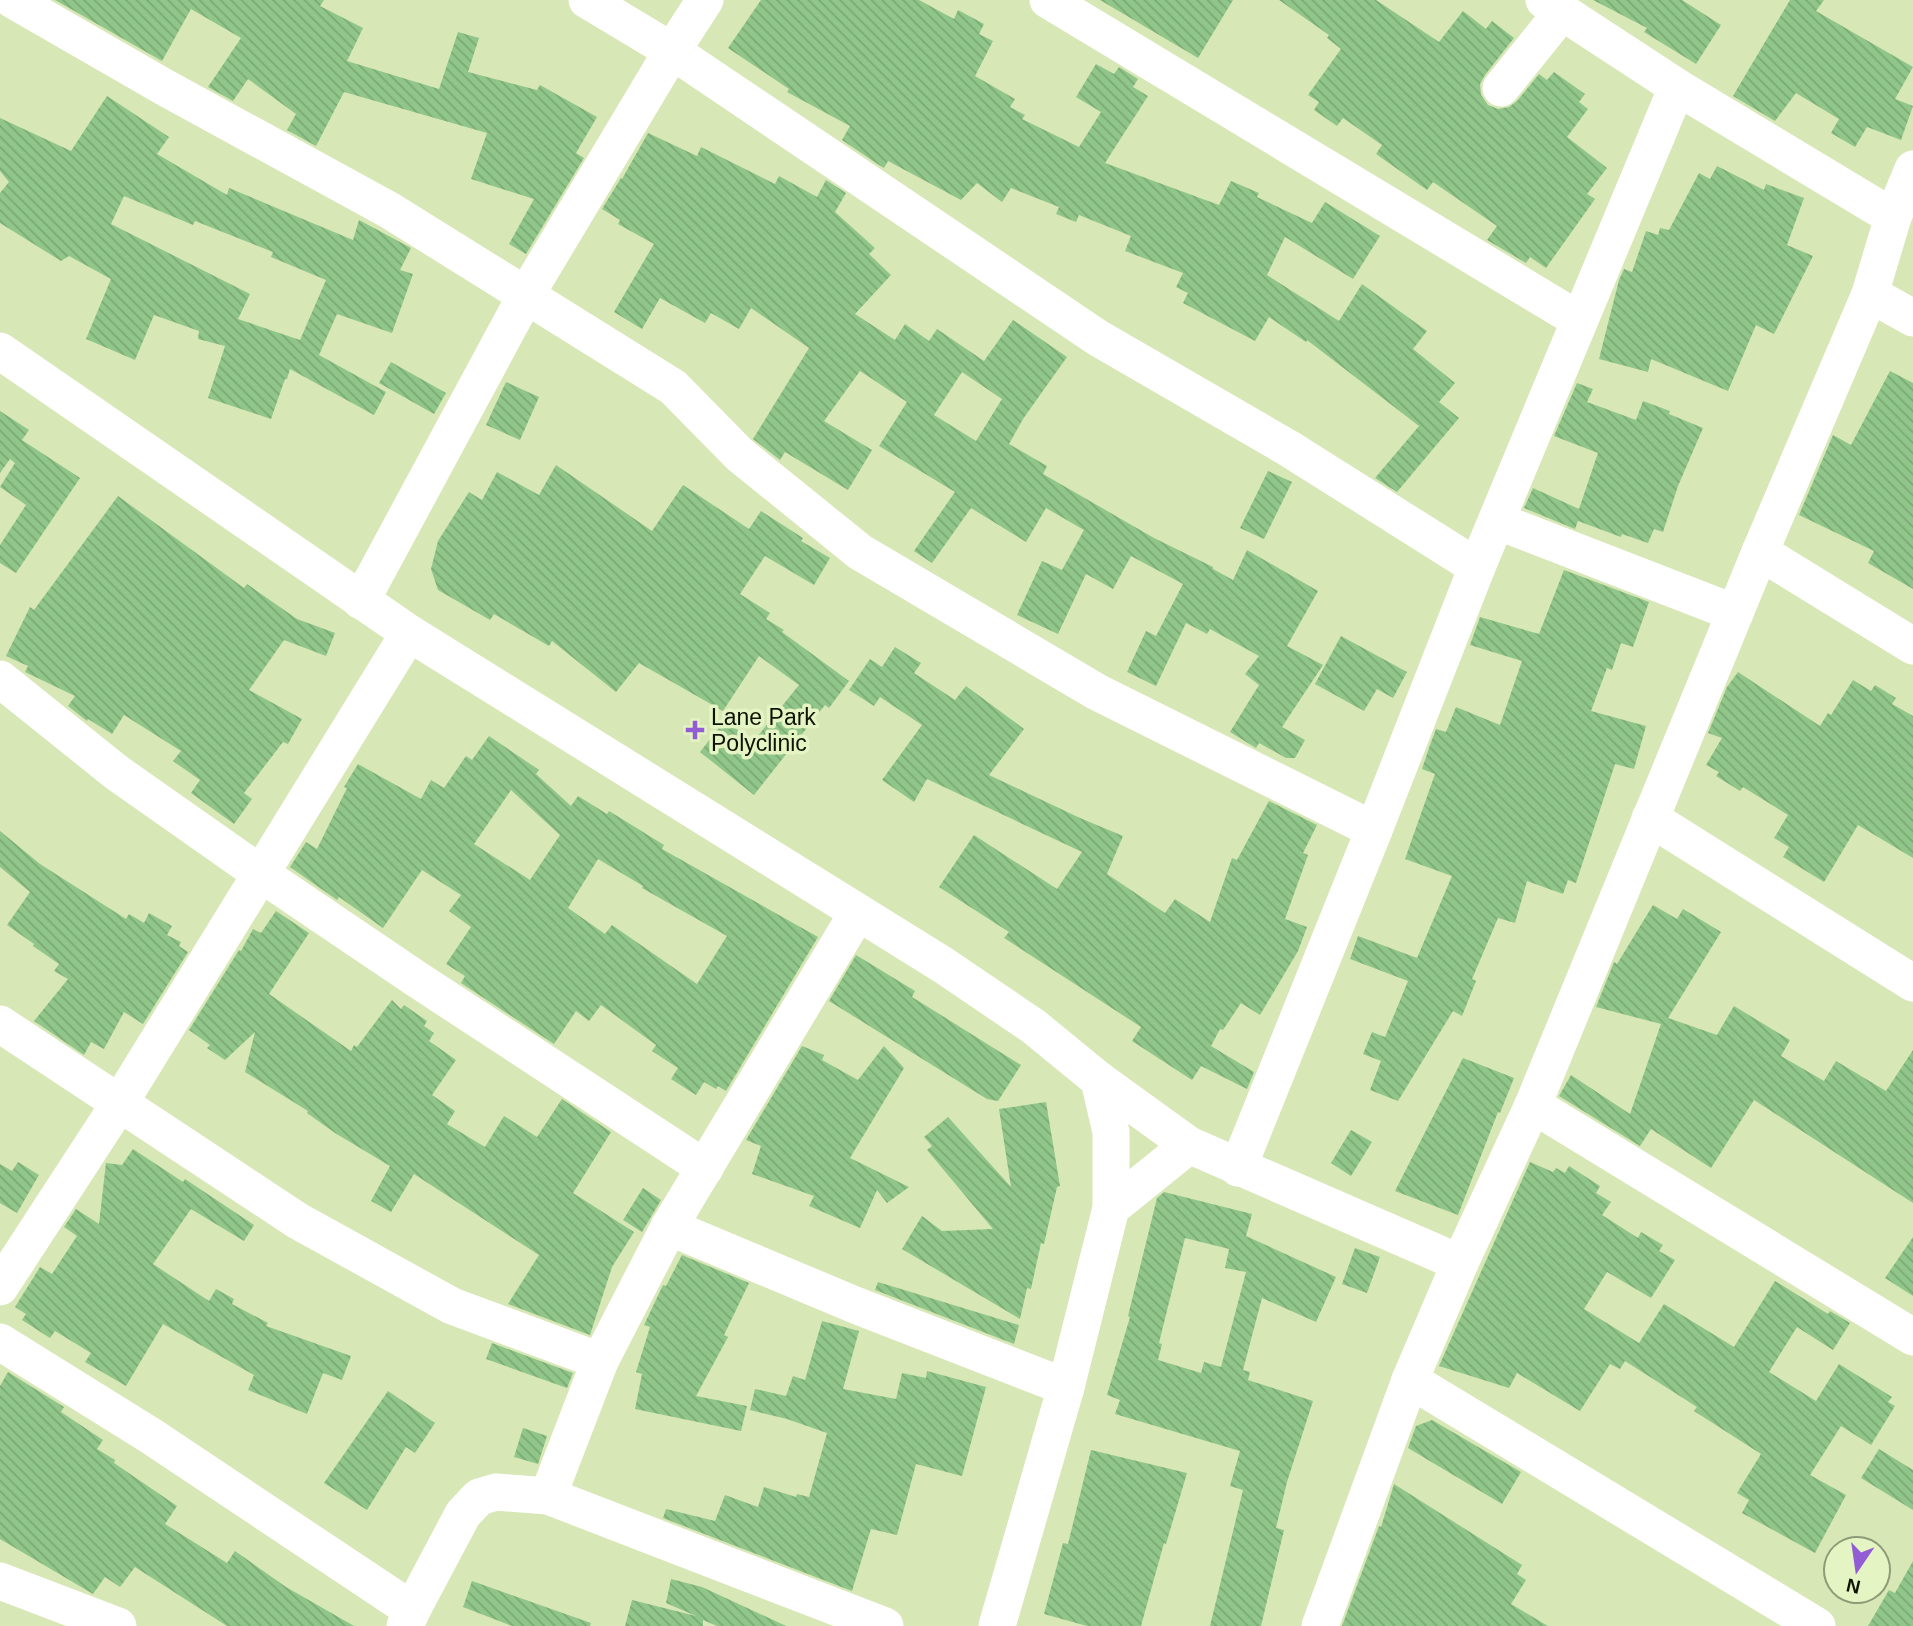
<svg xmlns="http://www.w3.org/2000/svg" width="1913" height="1626" font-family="Arial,sans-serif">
<defs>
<pattern id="building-back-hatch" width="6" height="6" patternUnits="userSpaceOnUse" patternTransform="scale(1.75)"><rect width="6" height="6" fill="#90c689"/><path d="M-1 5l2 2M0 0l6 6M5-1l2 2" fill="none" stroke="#7ba975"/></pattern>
</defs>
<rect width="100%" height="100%" fill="#d8e7b6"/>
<!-- building -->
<g fill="url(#building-back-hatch)" fill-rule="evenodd">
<path d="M55,0H324L320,6L363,28L347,61L439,89L458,32L479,38L468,72L537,90L540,85L597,117L576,153L584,158L526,254L509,244L534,199L471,179L487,133L344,92L316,146L287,130L296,114L248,79L233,101L208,87L241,38L191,9L162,61Z"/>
<path d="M761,0H919L954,19L958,10L984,24L979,34L993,41L975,76L1015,99L1010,107L1025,115L1022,119L1079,147L1101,112L1076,97L1096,64L1114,74L1119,67L1138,79L1133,87L1148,96L1105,163L1219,205L1231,181L1259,193L1257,197L1312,223L1325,202L1380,236L1353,279L1285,237L1267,275L1339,321L1362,284L1427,331L1413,349L1455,383L1439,402L1459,418L1397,492L1375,478L1419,426L1307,340L1306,342L1269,317L1255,341L1183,303L1188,293L1176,287L1183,273L1125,251L1131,236L1079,215L1076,222L1056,214L1059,207L1011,188L1002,202L977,183L961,200L888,161L884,168L879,165L842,140L850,126L787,92L789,89L728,48Z"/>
<path d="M1100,0H1233L1198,58Z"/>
<path d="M1279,0H1376L1439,42L1463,11L1486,29L1492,21L1514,38L1485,75L1480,84L1481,95L1488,105L1498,109L1509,107L1517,101L1539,74L1547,80L1554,72L1585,94L1579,102L1588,109L1567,137L1607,168L1587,194L1595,199L1546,268L1530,257L1526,263L1487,240L1497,226L1433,182L1427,190L1376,154L1382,145L1343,118L1337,126L1314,110L1319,102L1308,95L1341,49L1327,38L1329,35Z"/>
<path d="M1593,0H1682L1721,25L1696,64L1644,32L1647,28Z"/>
<path d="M1790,0H1824L1816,11L1913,67L1895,99L1913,106L1901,140L1867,127L1855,147L1831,133L1839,119L1796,93L1775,121L1733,96Z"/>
<path d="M107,96L169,137L157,154L227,195L229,188L353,240L359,220L411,248L400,270L413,274L392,333L337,314L319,355L386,392L374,415L290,369L287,379H285L271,419L208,398L225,346L198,339L199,331L154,315L135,360L86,339L111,279L69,256L61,261L0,223V193L9,182L0,171V118L71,151ZM124,196L193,225L195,221L273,252L271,257L326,280L300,340L238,319L250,294L111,224Z"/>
<path d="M648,133L697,156L701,147L775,184L779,176L817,197L826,180L846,193L835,212L875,248L869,254L891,275L855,314L895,340L905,324L929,341L937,329L984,361L1013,320L1067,357L1023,419L1009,444L1047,466L1043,474L1154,538L1213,567V569L1233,580L1247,550L1318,591L1287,646L1323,665L1282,727L1305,740L1295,758H1286L1259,743L1256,748L1230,732L1259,685L1245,674L1259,656L1210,629L1207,634L1186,623L1156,686L1127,672L1146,631L1156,636L1183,584L1131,556L1113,589L1086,574L1058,634L1017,615L1042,561L1062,570L1084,530L1046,508L1026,542L971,508L932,563L914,551L955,492L879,446L907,402L860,371L824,421L872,450L848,490L785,452L780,460L753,439L809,348L751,308L739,329L711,313L705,323L660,298L642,329L614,312L654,244L618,224L620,220L602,209L621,178L622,179ZM962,372L1002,399L976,441L934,415Z"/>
<path d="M1717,166L1764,190L1766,184L1804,198L1787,245L1813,256L1774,334L1756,325L1728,391L1651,359L1648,372L1599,359L1619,280L1624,269L1632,272L1646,231L1658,235L1660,228L1669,230L1699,173L1710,179Z"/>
<path d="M391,362L446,393L434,414L379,383Z"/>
<path d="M1890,371L1913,383V589L1868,563L1874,551L1799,515L1833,435L1851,445Z"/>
<path d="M506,382L539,397L520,440L486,425Z"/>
<path d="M1577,383L1593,389L1587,402L1636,420L1643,401L1670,411L1669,414L1703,428L1678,486L1663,532L1654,529L1648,543L1622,534L1621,537L1578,521L1575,529L1524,508L1533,488L1579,509L1598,453L1554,436Z"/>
<path d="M0,411L29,430L22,440L80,478L16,573L0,563V545L26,505L0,487L15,463L10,459L0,473Z"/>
<path d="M556,465L652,531L683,485L749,529L761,511L803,538L801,541L830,558L814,585L765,556L740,594L770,613L766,619L784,630L782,632L849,681L829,708L825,705L754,795L700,752L725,720L753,742L799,685L759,656L723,711L639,663L616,692L552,641L549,646L494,614L490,620L438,590L431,569L438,541L469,492L482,500L497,472L539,495Z"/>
<path d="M1268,471L1292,482L1264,539L1240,528Z"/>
<path d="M118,496L244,588L247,584L297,619L335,633L326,656L284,640L249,690L302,719L288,744L283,742L244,793L252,799L234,824L191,793L200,780L173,761L181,751L124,715L112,734L88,719L87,721L68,706L75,696L25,672L28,666L6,656L30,607L34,610Z"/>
<path d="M1564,570L1649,602L1633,647L1621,643L1612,670L1607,668L1591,711L1646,726L1634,769L1615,764L1576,883L1568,880L1563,894L1527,881L1515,923L1498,918L1472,979L1476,981L1462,1016L1453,1011L1398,1101L1370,1090L1381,1061L1363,1054L1372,1032L1385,1037L1408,981L1350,959L1358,936L1417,958L1452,876L1405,859L1435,774L1422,769L1430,745L1436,729L1446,732L1456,707L1500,725L1522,661L1470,645L1480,617L1539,634Z"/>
<path d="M1341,636L1407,672L1393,698L1377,689L1364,711L1315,684Z"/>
<path d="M895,647L921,663L914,673L955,700L966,686L1024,729L989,775L1080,818L1123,836L1107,874L1165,913L1175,899L1210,922L1232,858L1237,860L1269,801L1317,825L1303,853L1308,855L1285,919L1307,927L1298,951L1260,1015L1241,1003L1223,1030L1220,1029L1211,1046L1254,1072L1247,1089L1201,1066L1192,1080L1132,1041L1141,1027L1004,938L1009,932L939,887L974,835L1057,889L1082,852L927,779L914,802L882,780L922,725L880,697L874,706L849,690L870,659L882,667Z"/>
<path d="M1738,672L1820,726L1828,713L1831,715L1853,680L1871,691L1875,685L1896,698L1892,704L1913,716V858L1858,825L1824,882L1783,857L1789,847L1774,838L1788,815L1743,787L1740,791L1716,776L1719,772L1706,765L1722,738L1708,733L1727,687Z"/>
<path d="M489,736L539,770L536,774L571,806L578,796L607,814L609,811L664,845L662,849L818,937L726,1091L718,1086L716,1089L704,1082L696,1095L671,1079L678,1068L652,1051L656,1045L601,1005L589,1021L576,1011L554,1044L461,983L465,976L446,964L471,927L449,911L461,895L422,870L383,928L339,897L337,900L290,867L306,842L317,849L347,788L344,787L358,764L421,799L431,780L444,788L466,756L472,760ZM511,790L560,835L530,880L474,844ZM598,859L643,886L642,888L727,936L697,984L612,925L605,934L568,908Z"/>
<path d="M0,831L40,864L126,919L129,914L144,923L149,913L172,926L167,935L181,942L179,946L188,952L143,1024L124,1012L104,1049L91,1042L84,1055L34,1021L68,979L54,971L59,964L33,946L34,944L7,925L30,892L0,867Z"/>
<path d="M1653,905L1677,919L1683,909L1721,932L1668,1018L1717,1035L1734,1006L1790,1040L1781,1056L1824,1081L1836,1061L1886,1091L1913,1050V1203L1754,1100L1711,1168L1651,1129L1640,1146L1559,1096L1571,1075L1630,1114L1661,1024L1596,1007L1614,962L1617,964Z"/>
<path d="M276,911L309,933L269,994L351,1051L354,1045L357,1047L392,1000L401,1009L404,1005L427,1021L424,1026L434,1033L429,1041L456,1060L432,1095L455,1111L447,1124L485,1147L504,1116L537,1137L562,1099L611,1132L573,1193L634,1232L612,1267L590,1335L508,1304L539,1255L414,1174L391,1212L371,1201L390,1166L335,1133L307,1113L308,1111L245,1072L255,1032L225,1060L207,1048L210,1045L189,1030L239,950L241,951L253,929L261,933Z"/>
<path d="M856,955L915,991L912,997L1021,1065L998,1101L987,1099L829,1001Z"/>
<path d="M802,1046L824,1055L822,1060L858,1080L884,1046L904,1068L850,1158L909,1187L887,1203L877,1190L860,1228L809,1206L814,1196L752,1174L761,1146L746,1140Z"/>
<path d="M1463,1058L1514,1078L1500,1113L1498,1112L1458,1215L1395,1191Z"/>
<path d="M1046,1102L1060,1186L1057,1187L1044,1244L1041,1243L1031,1289L1027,1288L1020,1319L902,1249L922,1216L942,1231L993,1229L927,1150L932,1146L924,1137L948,1117L1011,1187L999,1109Z"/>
<path d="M1351,1130L1372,1142L1351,1176L1331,1163Z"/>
<path d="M133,1149L183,1182L185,1179L254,1225L244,1241L191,1209L153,1264L209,1301L216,1289L234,1299L232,1304L268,1323L266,1326L351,1356L342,1380L323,1373L307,1414L248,1390L254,1375L163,1324L126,1386L85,1362L91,1353L55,1331L50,1338L22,1320L26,1314L15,1307L40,1267L52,1274L77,1236L64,1227L76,1209L99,1224L106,1163L122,1165Z"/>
<path d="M18,1162L39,1175L17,1213L0,1203V1164L12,1171Z"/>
<path d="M1530,1162L1553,1172L1556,1168L1565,1173L1569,1166L1600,1186L1596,1193L1611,1202L1602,1215L1638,1238L1641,1232L1663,1245L1659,1251L1675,1260L1651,1298L1607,1272L1584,1309L1639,1343L1664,1304L1734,1347L1775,1281L1828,1314L1830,1311L1850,1323L1833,1350L1797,1327L1769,1372L1816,1401L1839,1364L1892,1397L1888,1402L1895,1406L1871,1445L1841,1426L1810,1475L1846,1495L1815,1553L1742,1513L1749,1500L1737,1493L1761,1454L1694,1411L1697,1407L1625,1361L1620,1369L1610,1364L1580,1411L1517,1373L1509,1388L1439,1366Z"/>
<path d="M643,1188L661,1200L642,1232L623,1220Z"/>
<path d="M1164,1192L1252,1214L1246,1236L1336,1277L1316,1322L1262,1298L1243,1370L1250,1372L1248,1380L1313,1401L1287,1482L1276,1528L1284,1530L1261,1626H1210L1243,1490L1230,1486L1240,1451L1115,1414L1120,1400L1107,1395L1130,1317L1128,1316L1157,1198ZM1185,1238L1229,1249L1225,1268L1246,1272L1221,1367L1204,1362L1201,1373L1158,1360L1162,1344L1159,1343Z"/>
<path d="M1913,1237V1296L1885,1278Z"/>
<path d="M1355,1248L1380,1257L1367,1293L1342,1284Z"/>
<path d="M682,1255L749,1283L724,1335L728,1337L696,1396L747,1406L741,1431L635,1409L642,1374L636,1372L650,1327L644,1325L663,1285L666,1286Z"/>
<path d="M878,1282L1019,1325L1014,1344L875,1290Z"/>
<path d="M822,1321L859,1331L843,1389L896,1399L902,1373L926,1378L927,1371L986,1387L962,1476L916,1464L897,1535L871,1529L852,1591L663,1518L666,1509L715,1521L725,1495L758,1507L764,1487L796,1497L797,1494L809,1497L827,1433L787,1419L750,1410L755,1389L786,1396L793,1376L805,1380Z"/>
<path d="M492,1343L573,1373L567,1388L486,1359Z"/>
<path d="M8,1372L64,1407L61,1412L103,1440L97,1449L115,1460L114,1463L177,1506L165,1524L227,1563L235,1551L286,1587L354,1626H227L135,1567L120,1587L105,1577L93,1594L0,1539V1386Z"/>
<path d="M388,1391L435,1423L415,1453L406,1447L367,1510L324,1483Z"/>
<path d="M1432,1420L1521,1472L1502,1504L1408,1448L1416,1426Z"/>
<path d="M523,1428L547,1436L538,1464L514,1457Z"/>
<path d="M1879,1449L1913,1470V1510L1861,1478Z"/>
<path d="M1091,1450L1187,1473L1166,1544L1164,1543L1141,1626H1087L1044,1614L1063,1543L1068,1544Z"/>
<path d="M1394,1484L1522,1565L1517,1574L1526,1580L1511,1604L1548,1626H1342L1379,1526L1381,1527Z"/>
<path d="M1913,1561V1626H1868L1889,1590L1895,1593Z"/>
<path d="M671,1579L702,1587L786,1626H717L703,1620V1626H625L632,1600L696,1616L666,1603Z"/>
<path d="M472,1581L591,1623L590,1626H512L463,1607Z"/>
</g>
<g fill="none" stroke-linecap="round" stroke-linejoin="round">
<!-- minor -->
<g stroke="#fff" stroke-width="37">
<path d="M13,0L164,87L389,210L673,387L740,455L860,552L1097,692L1374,830"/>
<path d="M587,0L672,51L1098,338L1288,448L1477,567"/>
<path d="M1048,0L1579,320"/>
<path d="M1544,0L1677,87L1893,217"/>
<path d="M1501,88L1563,11"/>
<path d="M1870,294L1913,318"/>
<path d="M0,351L409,633L943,965L1033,1026L1099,1080L1189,1145L1460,1263"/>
<path d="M1497,521L1735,613"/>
<path d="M1760,552L1913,646"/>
<path d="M361,601L526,295L672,51L705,0"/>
<path d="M0,679L116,772L261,874L415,978L705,1168"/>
<path d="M1650,818L1913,983"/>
<path d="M858,912L669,1227L600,1361L548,1496L885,1626"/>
<path d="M0,1024L298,1221L452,1306L600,1361"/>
<path d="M1533,1105L1913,1337"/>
<path d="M1238,1168L1374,830L1477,567L1677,87"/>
<path d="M1111,1208L1189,1145"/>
<path d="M669,1227L855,1305L1066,1387"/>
<path d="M0,1287L119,1104L409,633"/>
<path d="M0,1342L151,1436L412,1610L405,1626"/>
<path d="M1410,1380L1817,1626"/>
<path d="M0,1581L118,1626"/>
<path d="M412,1610L463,1514L479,1497L496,1492L548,1496"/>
<path d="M997,1626L1066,1387L1111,1208V1132L1099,1080"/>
<path d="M1320,1626L1410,1380L1460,1263L1533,1105L1760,552L1870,294L1893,217L1913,169"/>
</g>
</g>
<!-- markers -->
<path fill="#925cd5" stroke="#e5f4c3" stroke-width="2.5" d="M691.5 719.5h7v7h7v7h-7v7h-7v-7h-7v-7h7z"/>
<g text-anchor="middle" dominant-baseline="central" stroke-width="7" stroke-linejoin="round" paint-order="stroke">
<!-- poi labels -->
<g font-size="23" fill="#0e1303" stroke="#e5f4c3" text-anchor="start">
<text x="711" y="717">Lane Park<tspan x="711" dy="26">Polyclinic</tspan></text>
</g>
</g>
<!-- north arrow -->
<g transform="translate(1857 1570) rotate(193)"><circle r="33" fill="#e5f4c3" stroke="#8f9a76" stroke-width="2"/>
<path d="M0-5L12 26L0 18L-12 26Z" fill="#925cd5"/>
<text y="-10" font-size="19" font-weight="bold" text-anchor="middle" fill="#0e1303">N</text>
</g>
</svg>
